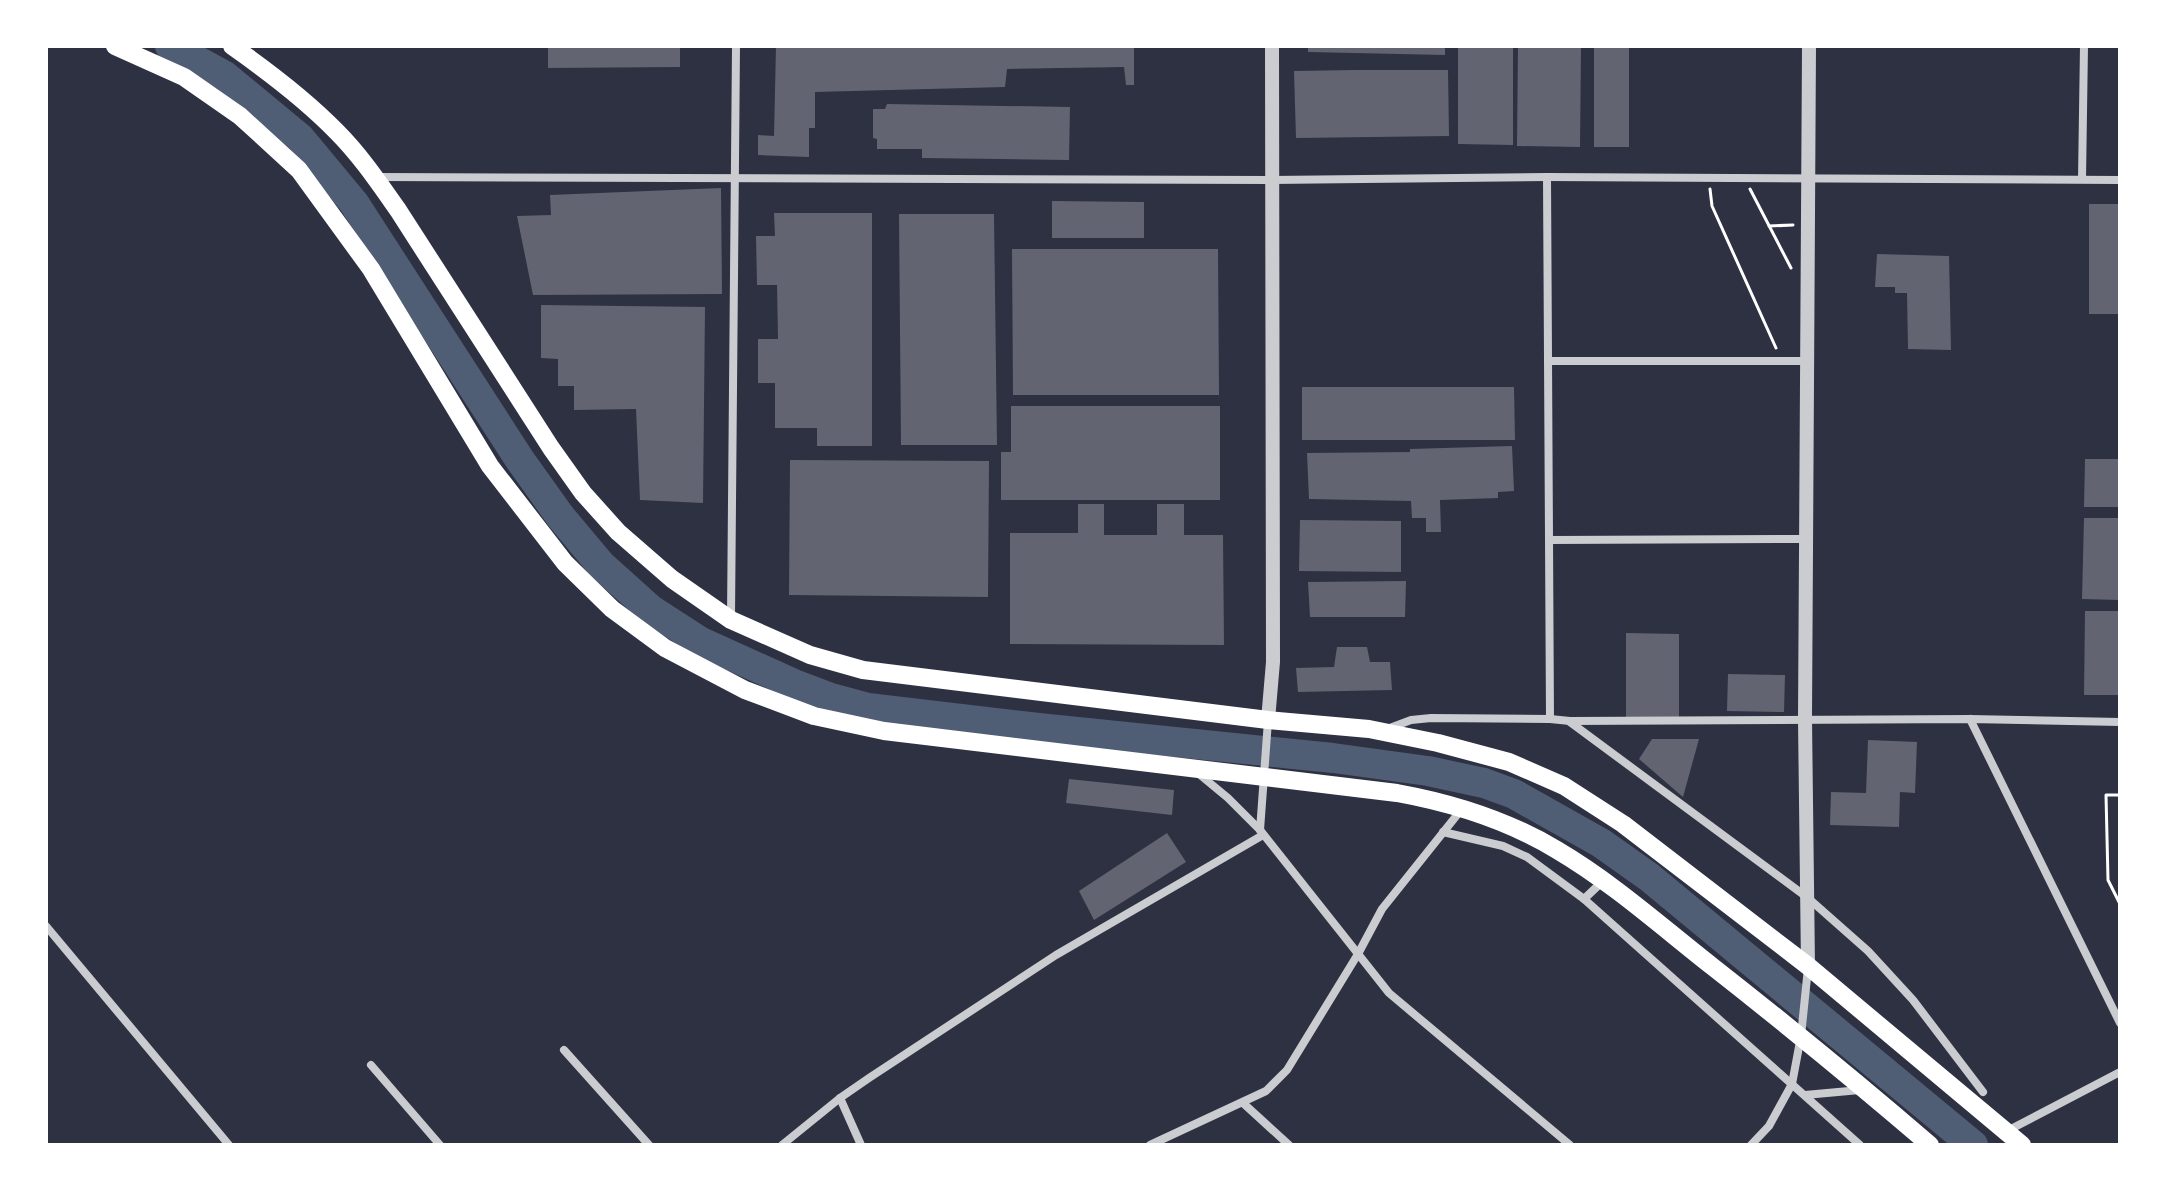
<svg xmlns="http://www.w3.org/2000/svg" width="2166" height="1191" font-family="Raleway,sans-serif">
<rect width="100%" height="100%" fill="#2d3142"/>
<g fill="none" stroke-linecap="round" stroke-linejoin="round">
<!-- river -->
<path stroke="#4f5d75" stroke-width="30" d="M170,46L225,76L300,138L354,203L520,460L560,516L601,565L650,609L701,642L794,684L831,698L868,708L1048,729L1333,758L1428,771L1484,783L1514,794L1601,843L1649,877L1973,1145"/>
</g>
<!-- building -->
<g fill="#626471">
<path d="M548,46H680V67L548,68Z"/>
<path d="M776,46H1134V85H1126L1124,67L1007,69L1005,87L815,92V128H809V157L758,155V135L774,136Z"/>
<path d="M1308,46H1445V55L1308,52Z"/>
<path d="M1458,46H1513V145L1458,144Z"/>
<path d="M1518,46H1581L1580,147L1517,146Z"/>
<rect x="1594" y="46" width="35" height="101"/>
<path d="M1355,70H1448L1449,136L1296,138L1294,71Z"/>
<path d="M887,104L1070,107L1069,160L922,158V149H877V139L873,138V109H885Z"/>
<path d="M721,188L722,294L533,295L517,216L551,215L550,195Z"/>
<path d="M1052,201L1144,202V238H1052Z"/>
<rect x="2089" y="204" width="31" height="110"/>
<path d="M774,213H872V446H817V428H775V383H758V339H778L777,285H757L756,236H775Z"/>
<path d="M899,214H994L997,445H901Z"/>
<path d="M1012,249H1218L1219,395H1013Z"/>
<path d="M1877,254L1949,256L1951,350L1908,349L1907,293H1895V287H1875Z"/>
<path d="M541,305L705,307L703,503L640,500L636,409L574,410V386H558V359L541,358Z"/>
<path d="M1302,387H1514L1515,440H1302Z"/>
<path d="M1011,406H1220V500H1001V452H1011Z"/>
<path d="M1512,446L1514,491L1498,492V498L1440,500L1441,532H1426V518H1412L1411,501L1309,499L1307,453L1410,452V449Z"/>
<path d="M2085,459H2120V507H2084Z"/>
<path d="M790,460L989,461L988,597L789,595Z"/>
<path d="M1078,504H1104V535H1157V504H1184V535H1223L1224,645L1010,644V533H1078Z"/>
<path d="M2084,518H2120V600L2082,599Z"/>
<path d="M1300,520L1401,521V572L1299,571Z"/>
<path d="M1406,581L1405,617H1310L1308,582Z"/>
<path d="M2085,611H2120V695H2084Z"/>
<path d="M1626,633L1679,634V719H1626Z"/>
<path d="M1337,647H1367L1370,662H1390L1392,690L1298,692L1296,668L1334,667Z"/>
<path d="M1728,674L1785,675L1784,712L1727,711Z"/>
<path d="M1652,739H1699L1683,797L1639,759Z"/>
<path d="M1868,740L1917,742L1915,793L1900,792L1899,827L1830,825L1831,792L1866,793Z"/>
<path d="M1069,779L1174,790L1172,815L1066,803Z"/>
<path d="M1167,833L1186,862L1094,920L1079,891Z"/>
</g>
<g fill="none" stroke-linecap="round" stroke-linejoin="round">
<!-- path -->
<g stroke="#fff" stroke-width="3">
<path d="M1710,189L1712,206L1776,348"/>
<path d="M1750,189L1791,268"/>
<path d="M1769,226L1793,225"/>
<path d="M2120,795H2106L2108,880L2120,904"/>
</g>
<!-- minor -->
<g stroke="#caccd0" stroke-width="8">
<path d="M377,177L1271,180L1547,177L2120,180"/>
<path d="M1547,177L1550,719"/>
<path d="M2082,179L2084,46"/>
<path d="M1548,361H1807"/>
<path d="M1550,540L1806,539"/>
<path d="M731,617L736,46"/>
<path d="M1970,719L2120,1023"/>
<path d="M1570,722L1808,898L1868,951L1913,1000L1983,1092"/>
<path d="M1387,729L1411,720L1431,718L1550,719L1570,721L1970,719L2120,722"/>
<path d="M1199,774L1228,798L1260,830L1389,993L1570,1145"/>
<path d="M1260,830L1268,721"/>
<path d="M1443,832L1503,846L1527,857L1584,899"/>
<path d="M1603,881L1584,899L1860,1145"/>
<path d="M46,926L229,1145"/>
<path d="M564,1050L649,1145"/>
<path d="M371,1065L440,1145"/>
<path d="M1805,1095L1860,1090"/>
<path d="M840,1098L861,1145"/>
<path d="M1243,1103L1289,1145"/>
<path d="M2007,1131L2120,1072"/>
<path d="M782,1145L840,1098L869,1078L1056,955L1263,835"/>
<path d="M1150,1145L1266,1091L1287,1070L1358,954L1382,909L1461,810"/>
<path d="M1751,1145L1769,1126L1792,1084L1801,1036L1808,968"/>
</g>
<!-- tertiary -->
<g stroke="#caccd0" stroke-width="14">
<path d="M1268,720L1273,662L1272,46"/>
<path d="M1808,966L1805,719L1809,46"/>
</g>
<!-- trunk -->
<g stroke="#fff" stroke-width="18">
<path d="M115,46L184,77L240,116L299,170L371,269L490,466L565,563L612,609L665,648L745,690L814,716L884,731L1397,793C1452,803 1509,821 1557,850C1613,883 1662,927 1713,967C1787,1025 1859,1084 1930,1145"/>
<path d="M232,46C269,72 305,99 337,132C360,155 379,183 398,210L551,448L583,493L618,532L672,579L731,620L810,655L863,670L1268,720L1369,729L1438,743L1509,762L1564,786L1623,824L1808,966L2022,1145"/>
</g>
</g>
<!-- border -->
<rect width="2166" height="1191" fill="none" stroke="#ffffff" stroke-width="96"/>
</svg>
